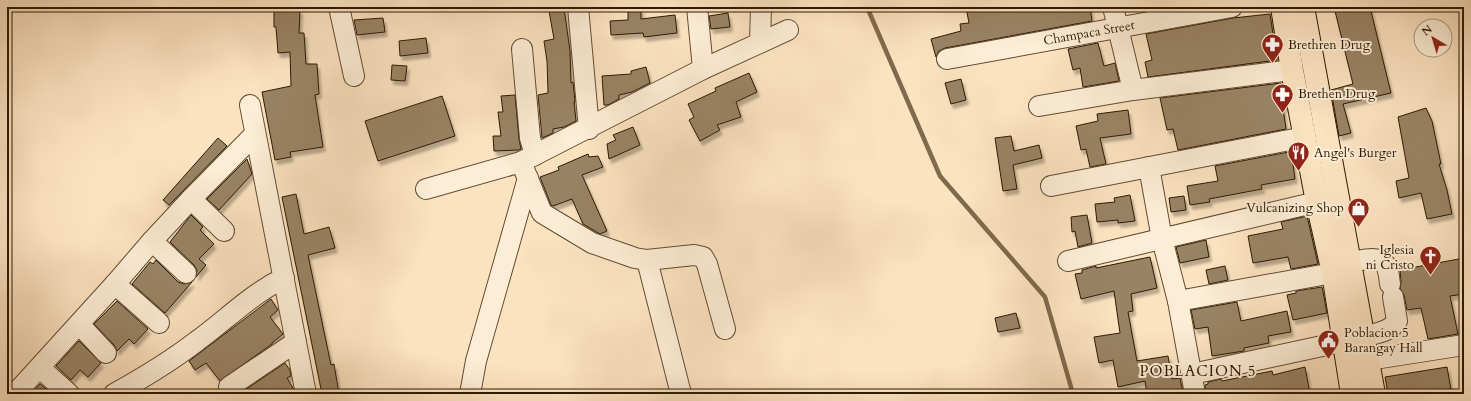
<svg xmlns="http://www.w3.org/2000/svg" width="1471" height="401" font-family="Cardo,serif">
<defs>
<filter id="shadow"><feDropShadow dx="2.5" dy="4.5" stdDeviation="1" flood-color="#0004"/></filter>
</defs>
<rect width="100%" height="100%" fill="#fce3c0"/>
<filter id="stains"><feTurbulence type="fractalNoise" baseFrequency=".005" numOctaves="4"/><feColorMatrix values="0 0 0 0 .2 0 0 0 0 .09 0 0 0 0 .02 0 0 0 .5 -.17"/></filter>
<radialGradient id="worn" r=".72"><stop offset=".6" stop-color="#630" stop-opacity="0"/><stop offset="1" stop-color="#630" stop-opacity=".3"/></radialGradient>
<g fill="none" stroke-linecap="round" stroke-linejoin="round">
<!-- stream -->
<path stroke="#7f6a4d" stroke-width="4.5" d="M867,7L940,176L1045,297L1073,394"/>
</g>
<!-- building -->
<g fill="#998365" stroke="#2d1a02" filter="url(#shadow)">
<path d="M966,7H1040V11L1066,7H1090L1092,21L945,48L939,51L936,57L931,39L961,31L960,24L969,23Z"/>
<path d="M1334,7H1370L1391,93L1343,104L1351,133L1339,136L1331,90L1353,84Z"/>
<path d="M564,8L570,51L571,83L573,82L575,102H574L576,121L564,127L553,129V133L542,138L538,95L548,93L547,61L544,41L554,39L549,11Z"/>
<path d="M628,9H641V19L675,15L677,33L644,37L643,33L611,35L610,21L628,20Z"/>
<path d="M274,10H300L299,33H304L306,64H317L319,94L315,95L323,147L290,152L291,157L275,160L262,92L291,86L290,52L278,53L276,27H274Z"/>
<path d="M728,13L730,27L711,29L709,16Z"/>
<path d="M1270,14L1277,60L1148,77L1145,62L1152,60L1146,34L1233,18Z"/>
<path d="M383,18L385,32L357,35L354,20Z"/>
<path d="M426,38L428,53L400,56L399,41Z"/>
<path d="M1098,43L1104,66L1115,63L1119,81L1083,87L1080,68L1073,70L1068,49Z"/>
<path d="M392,65L407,66L405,81L391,80Z"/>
<path d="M646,67L650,83L632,92L619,95V99L608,105H604L602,76L631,74V71Z"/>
<path d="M749,73L757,92L736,102L741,117L717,125L720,130L700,141L689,120L694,117L688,104L716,91L715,88Z"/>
<path d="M961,79L966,100L951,104L945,83Z"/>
<path d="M1281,83L1286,107L1283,108L1286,129L1178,150L1173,129L1167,130L1160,98Z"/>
<path d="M515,95L519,139L521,149L519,150L494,151L493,136H501L498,112H503L501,96Z"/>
<path d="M442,96L455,136L378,161L365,121Z"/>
<path d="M1426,108L1432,121L1441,164H1439L1447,190L1452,214L1427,219L1421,193L1399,198L1396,181L1409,178L1398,117Z"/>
<path d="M1128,110L1131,134L1100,138L1106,164L1090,167L1086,149L1081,150L1076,126L1098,121L1097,114Z"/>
<path d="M633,127L640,145L609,159L607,144L616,140L613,135Z"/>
<path d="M1011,136L1014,151L1039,145L1042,158L1013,165L1017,189L1003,191L995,138Z"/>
<path d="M218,138L227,146L169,205L163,200Z"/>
<path d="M1289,152L1290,158L1292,157L1295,179L1261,185L1262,189L1209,199L1210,202L1190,205L1187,186L1218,181L1215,166Z"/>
<path d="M588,154L589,157L598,156L603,167L582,175L607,231L600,234L583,224L572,199L553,206L551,205L540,177L559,170L558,167Z"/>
<path d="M247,159L252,174L219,210L207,199Z"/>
<path d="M296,194L304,234L329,227L335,248L308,255L331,365L334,364L339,394H322L282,197Z"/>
<path d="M1130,195L1135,221L1118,223V220L1097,222L1095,204L1115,202L1114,198Z"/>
<path d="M1184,196L1186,210L1171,212L1169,198Z"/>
<path d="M191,215L203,227L200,230L214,244L199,259L206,265L196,277L197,270L194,265L170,242Z"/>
<path d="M1087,215L1092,243L1078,247L1075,231L1072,232L1071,217Z"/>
<path d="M1307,216L1318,264L1291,269L1288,257L1253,263L1248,236L1283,229L1281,222Z"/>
<path d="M1206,240L1209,257L1180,263L1176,247Z"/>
<path d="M1150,257L1157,288L1131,294L1133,311L1128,312L1137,361L1168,356L1172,379L1180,378L1183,394H1147L1145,381L1118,387L1113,360L1099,363L1094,337L1120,333L1114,291L1081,299L1075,274L1082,273V270L1096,266V268Z"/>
<path d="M1464,258V294L1450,296L1458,334L1428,339L1421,308L1407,310L1404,295L1400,289L1401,282L1400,270Z"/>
<path d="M156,260L178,282L184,284L192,282L165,313L132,284L150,262L153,264Z"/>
<path d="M1225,266L1228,280L1209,284L1206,270Z"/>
<path d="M1322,287L1327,313L1293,320L1287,295L1296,293V291Z"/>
<path d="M271,299L278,310L270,317L283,334L272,343V344L220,381L206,363L195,370L189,361Z"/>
<path d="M117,301L148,329L134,344L129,339L117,351L114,345L94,324Z"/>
<path d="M1237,302L1241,321L1287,311L1291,332L1268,336L1269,343L1244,348V351L1212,356L1208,327L1195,329L1191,310Z"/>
<path d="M1016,313L1020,328L998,332L995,318Z"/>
<path d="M79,341L101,363L88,377L80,370L71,380L56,366Z"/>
<path d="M285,363L290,370L291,376L287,378L293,388L294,394H239Z"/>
<path d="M1305,367L1310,394H1206L1205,385L1208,384V382L1221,379L1222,381L1272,371L1273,375Z"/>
<path d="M1447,367L1451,390L1430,394H1388L1385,377Z"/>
<path d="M40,384L52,394H31Z"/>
</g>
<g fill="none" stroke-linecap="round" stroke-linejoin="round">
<defs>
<g id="minor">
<path d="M339,7L354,76"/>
<path d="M578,7L589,129"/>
<path d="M697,7L703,69"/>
<path d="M1113,7L1133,90"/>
<path d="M760,42L761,7"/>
<path d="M522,49L530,138L535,155"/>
<path d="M947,59L1232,7"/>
<path d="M250,105L306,394"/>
<path d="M1039,106L1133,90L1292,70"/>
<path d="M521,162L542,213L592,243L635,258L647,260L694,255L703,257L707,264L725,329"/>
<path d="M1149,167L1162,239L1178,301L1195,394"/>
<path d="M1051,186L1305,137"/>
<path d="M426,189L521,162L703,69L788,30"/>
<path d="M191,199L224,231"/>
<path d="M152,241L186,273"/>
<path d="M647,260L681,394"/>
<path d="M1068,261L1317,202"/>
<path d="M1350,262C1359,261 1377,255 1384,263C1389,268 1389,278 1390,284"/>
<path d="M115,284L159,323"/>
<path d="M1178,301L1333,273"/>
<path d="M79,324L106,353"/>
<path d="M1368,360L1464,345"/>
<path d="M40,368L69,394"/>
<path d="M1192,374L1364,337C1376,333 1390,332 1397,321L1393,297"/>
<path d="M229,387L296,342"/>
<path d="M15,394L115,284L152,241L191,199L255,134"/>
<path d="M114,394C143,378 171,361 197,341C226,320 251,294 284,278"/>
<path d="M470,394L476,361L528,178"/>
</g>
<g id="major">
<path d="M1282,7L1292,70L1317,202L1333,273L1352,394"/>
<path d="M1303,7L1374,394"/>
</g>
</defs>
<!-- minor casing -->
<use href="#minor" stroke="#614c32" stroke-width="22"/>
<!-- major casing -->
<use href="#major" stroke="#2d1a02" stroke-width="24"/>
<!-- minor -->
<use href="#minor" stroke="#fdedd6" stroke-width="20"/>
<!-- major -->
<use href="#major" stroke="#fce3c0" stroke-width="22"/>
</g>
<!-- icons -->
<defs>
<symbol id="pharmacy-pin" viewBox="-11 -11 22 30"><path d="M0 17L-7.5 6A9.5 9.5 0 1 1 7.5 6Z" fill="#8f2418" stroke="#fdedd6"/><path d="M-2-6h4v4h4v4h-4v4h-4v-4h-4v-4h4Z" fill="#fff"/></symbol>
<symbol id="restaurant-pin" viewBox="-11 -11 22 30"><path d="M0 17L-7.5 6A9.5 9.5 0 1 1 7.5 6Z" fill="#8f2418" stroke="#fdedd6"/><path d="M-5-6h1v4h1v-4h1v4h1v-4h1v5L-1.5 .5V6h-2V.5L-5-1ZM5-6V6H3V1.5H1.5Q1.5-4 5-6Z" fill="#fff"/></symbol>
<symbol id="shop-pin" viewBox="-11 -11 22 30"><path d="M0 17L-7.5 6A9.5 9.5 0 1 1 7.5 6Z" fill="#8f2418" stroke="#fdedd6"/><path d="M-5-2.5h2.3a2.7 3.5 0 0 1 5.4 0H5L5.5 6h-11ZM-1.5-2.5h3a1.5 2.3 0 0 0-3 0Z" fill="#fff"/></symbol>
<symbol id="church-pin" viewBox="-11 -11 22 30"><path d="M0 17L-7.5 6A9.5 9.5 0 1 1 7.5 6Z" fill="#8f2418" stroke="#fdedd6"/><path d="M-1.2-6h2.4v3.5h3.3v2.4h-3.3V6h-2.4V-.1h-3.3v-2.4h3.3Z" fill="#fff"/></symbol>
<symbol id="civic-pin" viewBox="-11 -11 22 30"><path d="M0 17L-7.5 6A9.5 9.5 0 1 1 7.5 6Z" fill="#8f2418" stroke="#fdedd6"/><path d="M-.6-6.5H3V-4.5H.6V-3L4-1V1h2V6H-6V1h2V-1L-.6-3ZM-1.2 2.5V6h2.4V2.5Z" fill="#fff"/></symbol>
</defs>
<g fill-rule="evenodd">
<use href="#pharmacy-pin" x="1260" y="32" width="25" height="34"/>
<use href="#pharmacy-pin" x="1270" y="82" width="25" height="34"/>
<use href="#restaurant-pin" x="1286" y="140" width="25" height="34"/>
<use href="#shop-pin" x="1346" y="196" width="25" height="34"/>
<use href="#church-pin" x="1418" y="244" width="25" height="34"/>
<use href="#civic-pin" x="1316" y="328" width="25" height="34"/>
</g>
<g text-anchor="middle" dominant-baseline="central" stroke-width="4" stroke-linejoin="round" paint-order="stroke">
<!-- street labels -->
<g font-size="13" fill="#2d1a02" stroke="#fdedd6">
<text transform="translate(1089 33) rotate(-10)">Champaca Street</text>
</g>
<!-- poi labels -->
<g font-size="13" fill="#2d1a02" stroke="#fdedd6" text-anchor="start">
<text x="1288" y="45">Brethren Drug</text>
<text x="1298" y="94">Brethen Drug</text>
<text x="1314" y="153">Angel's Burger</text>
<text x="1344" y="208" text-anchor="end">Vulcanizing Shop</text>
<text x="1414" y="250" text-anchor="end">Iglesia<tspan x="1414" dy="15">ni Cristo</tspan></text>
<text x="1344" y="333">Poblacion 5<tspan x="1344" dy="15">Barangay Hall</tspan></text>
</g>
<!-- quarter labels -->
<g font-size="15" letter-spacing="1" fill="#2d1a02" stroke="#fdedd6">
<text x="1198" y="371">POBLACION 5</text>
</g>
</g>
<!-- margin -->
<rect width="1471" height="401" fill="none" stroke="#fce3c0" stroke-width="24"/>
<rect x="8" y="8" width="1455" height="385" fill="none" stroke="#2d1a02" stroke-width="2"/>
<rect x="12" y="12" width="1447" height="377" fill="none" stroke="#2d1a02"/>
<!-- north arrow -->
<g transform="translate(1433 38) rotate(322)"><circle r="19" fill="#fdedd6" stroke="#aa9981"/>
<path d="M0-3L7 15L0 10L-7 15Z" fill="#8f2418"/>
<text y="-6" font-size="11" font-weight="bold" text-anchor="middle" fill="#2d1a02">N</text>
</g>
<rect width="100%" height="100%" filter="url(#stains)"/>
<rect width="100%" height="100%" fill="url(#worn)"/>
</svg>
